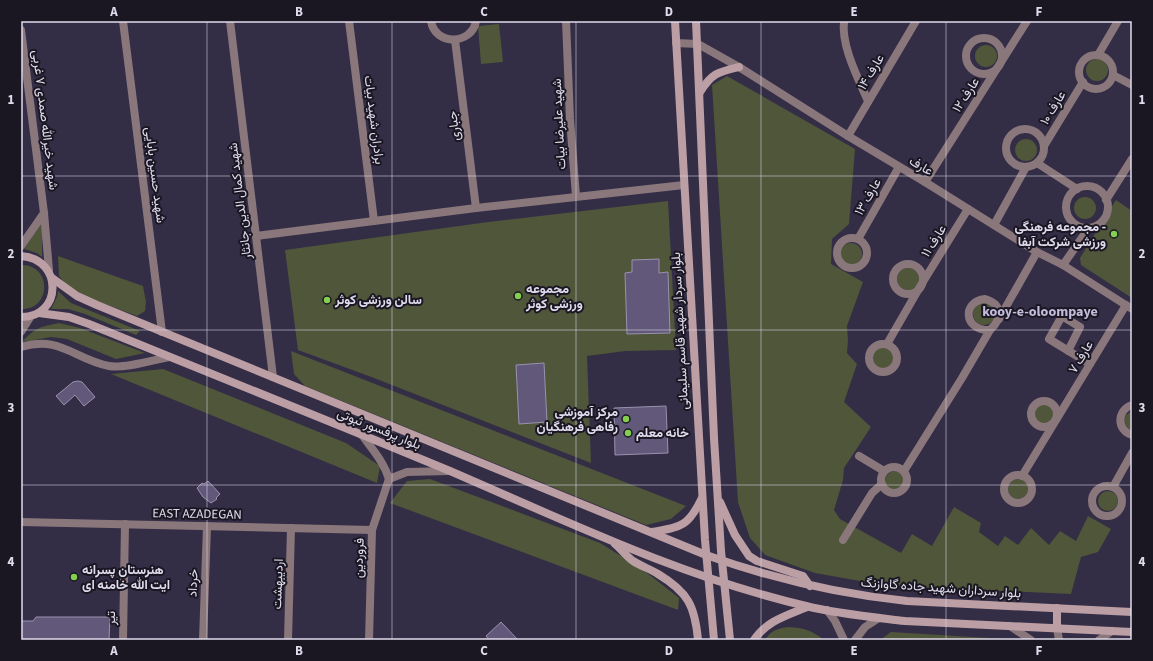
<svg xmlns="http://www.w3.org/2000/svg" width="1153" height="661" font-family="'Source Sans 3',Vazirmatn,sans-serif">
<rect width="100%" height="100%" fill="#342d46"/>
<!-- green -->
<g fill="#4f5639">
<path d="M499,24L503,62L481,64L478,26Z"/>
<circle cx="986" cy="56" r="11"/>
<circle cx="1097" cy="70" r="11"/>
<path d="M727,76L855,149L849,224L832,239L831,264L863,282L847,326L848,341L847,353L857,364L844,402L871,427L844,468L843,480L834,510L840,519L901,553L912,534L932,546L954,507L981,523L979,532L998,546L1005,536L1018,545L1031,528L1049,545L1060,531L1076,541L1088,516L1111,529L1098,552L1081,557L1071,594L888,586L815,573L765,555L750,538L738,502L712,85Z"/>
<circle cx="1026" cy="150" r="11"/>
<circle cx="1085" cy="208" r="11"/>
<path d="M1116,200L1132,211V298L1081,265L1080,258Z"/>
<path d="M668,201L676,350L625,351L587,356L591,463L374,378L298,350L285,250L488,222Z"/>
<path d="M42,221V257L37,253L24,249Z"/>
<circle cx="851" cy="254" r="11"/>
<path d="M58,256L143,286L146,302L145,311L137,316L89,298L67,286L59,276Z"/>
<path d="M21,265C52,264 52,310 21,309Z"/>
<circle cx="908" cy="279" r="11"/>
<path d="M58,291L71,303L140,331L136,335L85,314L68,309H51L57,297Z"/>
<circle cx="984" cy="314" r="11"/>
<path d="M59,323L80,328L145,353L116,359L67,339L51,337L22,342C36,327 40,327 59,323Z"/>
<circle cx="883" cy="358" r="11"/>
<path d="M291,351L686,506L671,519L646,525L305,386L294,374Z"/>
<path d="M163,369L346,443L380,466L377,483L111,374Z"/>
<circle cx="1044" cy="414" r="10"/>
<path d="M1132,411V431C1125,427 1122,423 1126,415Z"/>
<circle cx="895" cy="481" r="10"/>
<circle cx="1018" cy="489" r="10"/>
<path d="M430,479L600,543L642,569L679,598L678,610L390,503L407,481Z"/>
<circle cx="1108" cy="501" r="10"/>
<path d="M788,627C805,628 811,630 824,640H765C770,631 778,628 788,627Z"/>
<path d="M891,632L1021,640H880Z"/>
</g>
<!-- building -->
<g fill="#62597a" stroke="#9a92b0">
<path d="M659,259V273L668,272L670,333L627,334L625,273L632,272V260Z"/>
<path d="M544,363L547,422L519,424L516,365Z"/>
<path d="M78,381L82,382L95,397L84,406L75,395L64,405L56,396L73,382Z"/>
<path d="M666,406L668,453L615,455L614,408Z"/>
<path d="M208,481L220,494L216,498L217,499L211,503L203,497L197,488L202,483L204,484Z"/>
<path d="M36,617H110L109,640H21V621H33Z"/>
<path d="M501,622L518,640H489L486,636Z"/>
</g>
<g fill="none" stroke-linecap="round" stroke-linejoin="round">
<!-- minor -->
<g stroke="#8a777b" stroke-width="8">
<path d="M123,21L162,332"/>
<path d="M349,21L374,221"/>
<path d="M431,21C435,46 472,45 476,21"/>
<path d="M566,21L570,119L576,196"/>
<path d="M844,21C841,46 858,78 868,101"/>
<circle cx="984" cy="56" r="18"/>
<path d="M455,40L476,208"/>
<path d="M1098,55L1118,21"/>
<circle cx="1096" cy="72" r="17"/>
<path d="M1113,75L1132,85"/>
<circle cx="1025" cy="148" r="19"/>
<path d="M848,136L916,21"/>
<path d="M1044,146L1083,82"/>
<path d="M1037,163L1077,189"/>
<path d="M925,182L1027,21"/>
<circle cx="1087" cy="207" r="21"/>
<path d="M1106,200L1132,159"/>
<path d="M994,225L1026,167"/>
<circle cx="852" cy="253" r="15"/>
<path d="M858,239L899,167"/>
<circle cx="908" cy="279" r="15"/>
<path d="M1063,265L1088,229"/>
<path d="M985,299C1003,304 1002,319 990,330C963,331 962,301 985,299Z"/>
<path d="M999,319L1037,252"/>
<circle cx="883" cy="358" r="14"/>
<path d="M887,344L921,285L968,209"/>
<path d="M1068,351L1080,327L1062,316L1049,339L1090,364"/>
<circle cx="1044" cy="414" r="13"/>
<path d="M1132,405C1117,410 1116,430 1132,435"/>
<path d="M859,456L884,471"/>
<circle cx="894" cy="480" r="13"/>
<path d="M904,471L962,378L990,330"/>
<circle cx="1018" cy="489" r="14"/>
<path d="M1022,476L1126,305"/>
<circle cx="1107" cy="501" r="15"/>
<path d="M1113,487L1132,453"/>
<path d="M843,540L872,493L882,484"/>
<path d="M123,640L125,524"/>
<path d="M203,640L207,526"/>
<path d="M288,640L291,528"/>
</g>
<!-- tertiary -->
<g stroke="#8a777b" stroke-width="8">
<path d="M230,21L273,377"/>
<path d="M21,30L44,213L49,270"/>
<path d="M676,43L698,44L739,67L848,136L925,182L1037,252L1063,265L1132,309"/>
<path d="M256,236L476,208L684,185"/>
<path d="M21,246L44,213"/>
<path d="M21,332L31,316"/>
<path d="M21,347C60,335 74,359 109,366C124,369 153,360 169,357"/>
<path d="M362,435C372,449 384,462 389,479"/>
<path d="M389,479L407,472L449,471"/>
<path d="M21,522L372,530"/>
<path d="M827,610L835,621L844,640"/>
<path d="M1010,626L1031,640"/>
<path d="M1057,628L1059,640"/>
<path d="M369,640L372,530L389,479"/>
<path d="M855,640L865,627L879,618"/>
<path d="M1099,640L1112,631"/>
</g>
<!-- secondary -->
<g stroke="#bc9ea5" stroke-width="8">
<path d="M675,21L705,540L714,640"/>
<path d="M696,21L714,438L721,551L730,640"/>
<path d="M700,92C712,73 718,72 739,67"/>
<path d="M21,256C64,259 62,318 21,317"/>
<path d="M52,278L77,296L97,305L706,555C771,578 837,594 907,601L1132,612"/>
<path d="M39,313L69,317L89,324C209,373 330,421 450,471C566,521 682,577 806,606C838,614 872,617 905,621L1132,632"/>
<path d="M720,502L735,535L749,556L757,561L803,576L810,586"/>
<path d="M652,532C681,527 688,527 702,498"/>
<path d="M615,544C621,549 627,557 633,561C641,566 650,569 658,574C688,592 695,606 698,640"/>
<path d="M1057,628V608"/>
<path d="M754,640C766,621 788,615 807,607"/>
</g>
</g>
<!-- grid -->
<path fill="none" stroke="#e0dced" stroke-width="1" stroke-opacity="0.55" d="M207,21V640M392,21V640M576,21V640M761,21V640M946,21V640M21,176H1132M21,330H1132M21,485H1132"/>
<!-- markers -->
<g fill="#84cf4d" stroke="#1a1723" stroke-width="1.5">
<circle cx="1114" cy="234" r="4"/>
<circle cx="518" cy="296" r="4"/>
<circle cx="327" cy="300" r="4"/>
<circle cx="626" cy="419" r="4"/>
<circle cx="628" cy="433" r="4"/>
<circle cx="74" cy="577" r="4"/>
</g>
<g text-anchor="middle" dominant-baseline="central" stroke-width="4" stroke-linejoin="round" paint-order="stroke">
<!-- street labels -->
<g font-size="13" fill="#e0dced" stroke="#1a1723">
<text transform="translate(871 72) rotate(-59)">عارف ۱۴</text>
<text transform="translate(966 95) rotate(-57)">عارف ۱۲</text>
<text transform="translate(1053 108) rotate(-59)">عارف ۱۰</text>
<text transform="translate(45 120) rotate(83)">شهید خیرالله صمدی ۷ غربی</text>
<text transform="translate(374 120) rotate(83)">برادران شهید بیات</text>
<text transform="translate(559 124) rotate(-93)">شهید علیرضا بیات</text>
<text transform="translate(454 126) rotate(-97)">جباری</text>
<text transform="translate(921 166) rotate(30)">عارف</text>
<text transform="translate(155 175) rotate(83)">شهید حسین بابایی</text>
<text transform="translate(868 197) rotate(-60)">عارف ۱۳</text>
<text transform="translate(240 201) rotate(-97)">شهید کمال الدین جانثار</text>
<text transform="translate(934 241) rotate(-58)">عارف ۱۱</text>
<text transform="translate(680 331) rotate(-93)">بلوار سردار شهید قاسم سلیمانی</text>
<text transform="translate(1081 357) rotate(-59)">عارف ۷</text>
<text transform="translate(379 429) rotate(22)">بلوار پرفسور ثبوتی</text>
<text transform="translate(197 514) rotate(1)">EAST AZADEGAN</text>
<text transform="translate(359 558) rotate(-88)">فروردین</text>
<text transform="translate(193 583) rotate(-88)">خرداد</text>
<text transform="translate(278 584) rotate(-88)">اردیبهشت</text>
<text transform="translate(941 588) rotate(4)">بلوار سرداران شهید جاده گاوازنگ</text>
<text transform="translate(111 618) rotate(-89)">تیر</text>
</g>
<!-- poi labels -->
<g font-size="13" font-weight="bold" fill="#e0dced" stroke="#1a1723" text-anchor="start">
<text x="1106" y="227" text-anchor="end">مجموعه فرهنگی -<tspan x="1106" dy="15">ورزشی شرکت آبفا</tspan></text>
<text x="526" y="289">مجموعه<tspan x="526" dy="15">ورزشی کوثر</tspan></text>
<text x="335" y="300">سالن ورزشی کوثر</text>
<text x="618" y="412" text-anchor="end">مرکز آموزشی<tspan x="618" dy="15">رفاهی فرهنگیان</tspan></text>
<text x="636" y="433">خانه معلم</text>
<text x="82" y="570">هنرستان پسرانه<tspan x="82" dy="15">ایت الله خامنه ای</tspan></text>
</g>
<!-- neighbourhood labels -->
<g font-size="14" font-weight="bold" fill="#c4bcdb" stroke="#1a1723">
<text x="1040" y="312">kooy-e-oloompaye</text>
</g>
</g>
<!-- border -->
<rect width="1153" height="661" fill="none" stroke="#1a1723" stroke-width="44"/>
<rect x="22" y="22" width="1109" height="617" fill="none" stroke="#e0dced" stroke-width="1.5"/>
<g font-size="13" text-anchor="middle" font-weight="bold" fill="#e0dced">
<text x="114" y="16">A</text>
<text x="299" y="16">B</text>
<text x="484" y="16">C</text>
<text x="669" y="16">D</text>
<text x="854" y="16">E</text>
<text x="1039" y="16">F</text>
<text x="11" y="104">1</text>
<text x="1142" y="104">1</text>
<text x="11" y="258">2</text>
<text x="1142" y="258">2</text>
<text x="11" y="412">3</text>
<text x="1142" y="412">3</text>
<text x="11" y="566">4</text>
<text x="1142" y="566">4</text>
<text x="114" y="655">A</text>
<text x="299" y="655">B</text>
<text x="484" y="655">C</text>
<text x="669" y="655">D</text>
<text x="854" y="655">E</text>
<text x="1039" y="655">F</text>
</g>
</svg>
